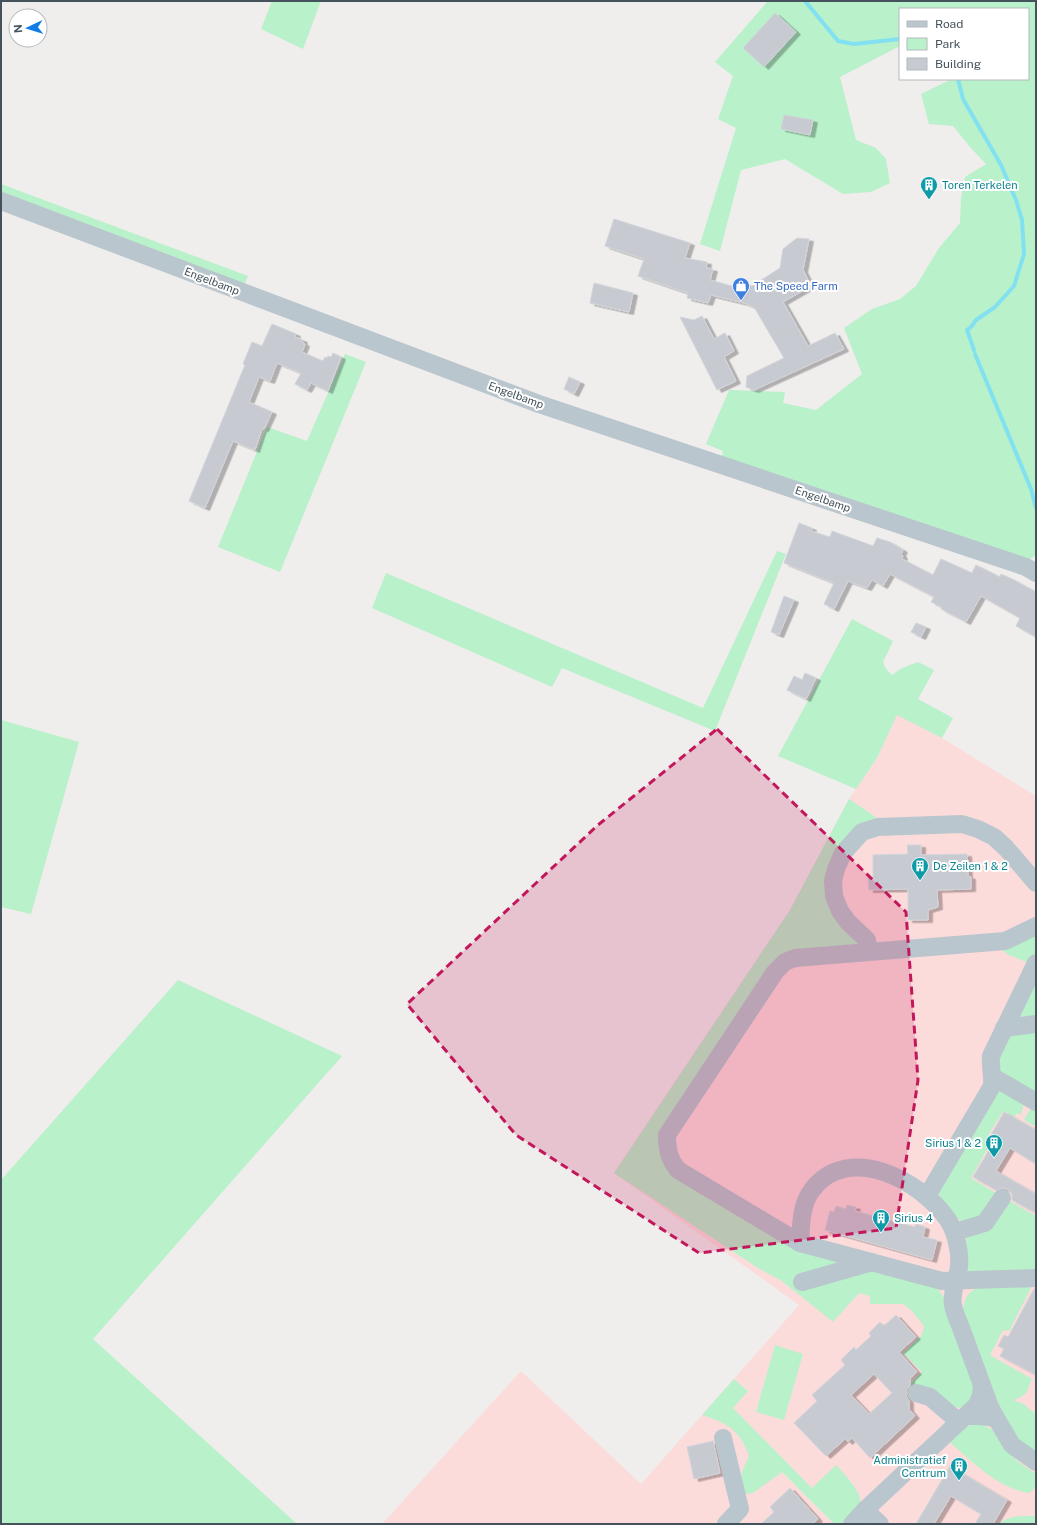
<svg xmlns="http://www.w3.org/2000/svg" width="1037" height="1525" font-family="'Public Sans',sans-serif">
<defs>
<filter id="shadow"><feDropShadow dx="4.5" dy="2.5" stdDeviation="0" flood-color="#0004"/></filter>
</defs>
<rect width="100%" height="100%" fill="#f0eded"/>
<!-- medical -->
<path fill="#fcdcdb" d="M897,714L942,738L1036,796V1524H382L521,1371L641,1484L799,1305L614,1173L790,910L849,799L877,758Z"/>
<!-- green -->
<g fill="#b8f1ca">
<path d="M272,1H321L303,49L261,29Z"/>
<path d="M768,1H1036V555L1026,562L721,460L723,451L706,444L729,390L785,392L783,403L816,410L862,374L844,328L872,309L900,299L916,286L939,248L960,223L961,198L965,177L986,164L970,147L953,126L929,124L921,94L952,79H1028V9H900V46L840,77L856,140L876,148L886,159L890,183L871,192L843,194L785,159L741,170L720,251L700,244L736,128L718,119L733,76L715,62Z"/>
<path d="M1,184L248,276L243,288L1,195Z"/>
<path d="M345,354L366,362L280,572L218,547L267,427L307,441Z"/>
<path d="M777,551L786,554L715,731L562,668L552,687L372,608L386,573L703,708Z"/>
<path d="M852,619L893,641L883,662L886,669L892,675L902,668L918,662L934,670L918,699L953,718L942,738L897,715L877,758L856,789L778,756Z"/>
<path d="M1,720L79,742L31,914L1,907Z"/>
<path d="M849,799L880,820L830,866L857,940V944L854,947L793,954L662,1152L774,1235L937,1287L944,1298L976,1388L965,1408L950,1407L911,1387L910,1384L922,1372L903,1353L922,1335L924,1326L911,1310L903,1304H870V1296L859,1293L833,1322L782,1281L758,1268L614,1173L790,910Z"/>
<path d="M1036,931V953L1031,964L1009,955L999,948Z"/>
<path d="M1036,972V1021L1018,1022Z"/>
<path d="M178,980L342,1056L93,1339L297,1524H1V1180Z"/>
<path d="M1036,1028V1097L1003,1077L997,1068L1003,1041L1008,1034Z"/>
<path d="M997,1089L1023,1102V1109L1020,1115L1017,1113L1014,1117L1003,1111L984,1142L989,1146L971,1178L999,1195L986,1218L967,1224C954,1217 939,1206 938,1189Z"/>
<path d="M1032,1109H1036V1127L1024,1120L1029,1111Z"/>
<path d="M1006,1199L1036,1216V1273L967,1272L966,1268V1239Z"/>
<path d="M1031,1284L1030,1290L1009,1331L1003,1330L990,1355L1032,1379C1026,1393 1028,1395 1013,1400L1022,1403L1036,1414V1454L1020,1442L999,1406L963,1309C964,1301 967,1293 975,1289C989,1284 1016,1285 1031,1284Z"/>
<path d="M775,1345L803,1354L784,1420L756,1412Z"/>
<path d="M734,1379L748,1391L733,1408L812,1488L836,1465C844,1474 866,1495 859,1507C855,1513 847,1519 841,1524H834L782,1472L753,1493L745,1494C738,1478 742,1471 749,1456C740,1430 727,1423 702,1415Z"/>
<path d="M975,1421L993,1430L1006,1449L1017,1461L1036,1474C1036,1484 1037,1488 1029,1493C997,1488 972,1461 948,1441Z"/>
<path d="M1036,1516V1524H999C1007,1515 1024,1516 1036,1516Z"/>
</g>
<g fill="none" stroke-linecap="round" stroke-linejoin="round">
<!-- stream -->
<g stroke="#82e1f0" stroke-width="4">
<path d="M805,1L838,41L854,44L900,39"/>
<path d="M958,79L963,99L1001,165L1016,200L1022,220L1024,254L1014,286L995,307L976,320L971,327L967,330L974,350"/>
<path d="M975,354L1031,489L1036,508"/>
</g>
</g>
<!-- building -->
<g fill="#c7cad0" stroke="#d1d4d9" fill-rule="evenodd" filter="url(#shadow)">
<path d="M775,13L796,32L764,67L743,48Z"/>
<path d="M784,115L813,120L810,135L781,129Z"/>
<path d="M614,219L690,243L685,258L707,262L706,268L713,269L710,280L746,290L748,285L752,286L780,268L783,249L797,238L809,239L803,270L811,286L783,302L808,346L835,333L844,349L754,390L746,387L747,376L784,358L754,307L744,303L711,295L708,303L687,298L688,293L638,276L644,259L605,246Z"/>
<path d="M594,283L633,293L629,312L590,303Z"/>
<path d="M702,316L714,339L725,333L734,351L724,357L736,381L717,390L680,317L694,320Z"/>
<path d="M272,324L296,334L295,337L303,340L302,342L305,344L302,352L323,361L325,357L327,358L328,356L331,357L333,353L341,357L328,391L311,383L307,390L295,384L301,373L277,363L270,381L259,377L249,402L272,412L264,429H262L255,450L233,441L205,508L189,501L245,365L243,364L252,342L262,346Z"/>
<path d="M569,377L580,382L574,394L564,389Z"/>
<path d="M799,523L812,528L811,531L830,537L832,531L873,546L877,538L890,542L903,550L901,554L903,556L902,559L933,575L941,559L972,573L976,565L1000,577L1001,574L1012,579L1036,592V637L1016,626L1020,618L981,596L966,622L941,609L942,607L931,602L934,597L890,574L883,586L872,580L867,588L848,581L834,609L824,604L834,583L784,563Z"/>
<path d="M784,596L794,600L779,635L771,632Z"/>
<path d="M916,623L926,627L921,637L911,632Z"/>
<path d="M805,673L816,678L806,699L787,690L794,676L802,680Z"/>
<path d="M907,845H921V855L967,854L968,876L971,877V889L937,890L938,907L928,910V920H908V889L869,890L868,877H873V855L908,854Z"/>
<path d="M1004,1112L1036,1130V1164L1010,1148L996,1171L1036,1194V1213L1012,1200V1194L1008,1189L1002,1188L996,1190L973,1177L992,1145L987,1142Z"/>
<path d="M847,1205L856,1207L855,1211L915,1227L916,1224L925,1227L923,1237L937,1240L932,1260L825,1230L830,1211L834,1212L836,1206L846,1209Z"/>
<path d="M1034,1289H1036V1375L1000,1356L1004,1349L998,1346L1004,1335L1008,1337Z"/>
<path d="M896,1315L916,1337L899,1352L917,1372L910,1379V1385L906,1390V1396L909,1401V1409L915,1416L870,1458L852,1438L848,1442L845,1439L826,1456L794,1423L817,1401L812,1395L845,1365L841,1360L854,1347L856,1350L871,1336L869,1333L880,1322L884,1326ZM874,1374L892,1393L869,1414L851,1395Z"/>
<path d="M713,1441L720,1473L694,1479L687,1447Z"/>
<path d="M950,1466L1007,1500L993,1524H975L981,1514L951,1496L934,1524H916Z"/>
<path d="M790,1488L818,1519L812,1524H761L774,1512L770,1507Z"/>
</g>
<g fill="none" stroke-linecap="round" stroke-linejoin="round">
<!-- minor -->
<g stroke="#bac6cd" stroke-width="18">
<path d="M1,201L539,404L1026,567L1036,573"/>
<path d="M1036,926L1005,941L795,958L785,962L775,972L667,1135C667,1150 669,1159 678,1170L800,1243L942,1281L1036,1278"/>
<path d="M869,951L867,940L848,922L840,911L834,896L833,881L836,869L843,853L862,832L878,827L962,824L978,829L994,837L1006,848L1036,883"/>
<path d="M1004,1028L1036,1024"/>
<path d="M993,1077L1036,1102"/>
<path d="M927,1196L992,1086C993,1076 990,1066 991,1056L1036,963"/>
<path d="M955,1232L985,1223L1002,1198"/>
<path d="M800,1243C801,1225 801,1204 812,1190C848,1142 921,1180 948,1220C956,1232 962,1257 958,1272C956,1281 951,1295 953,1305C954,1312 958,1320 961,1328C968,1347 975,1366 982,1385L981,1395L977,1405L865,1510L852,1524"/>
<path d="M802,1282L872,1262"/>
<path d="M916,1393L930,1397L959,1422"/>
<path d="M965,1416H981L996,1418L990,1407L982,1385"/>
<path d="M996,1418L1012,1445L1036,1462"/>
<path d="M723,1438L740,1509L726,1524"/>
<path d="M865,1510L880,1524"/>
</g>
</g>
<!-- marked area -->
<path fill="#c2185b" fill-opacity="0.2" stroke="#c2185b" stroke-width="3" stroke-dasharray="8 5" stroke-linejoin="round" d="M717,729L906,912L918,1080L896,1228L699,1253L516,1135L407,1004L598,825Z"/>
<!-- icons -->
<defs>
<symbol id="building-pin" viewBox="-11 -11 22 30"><path d="M0 17L-7.5 6A9.5 9.5 0 1 1 7.5 6Z" fill="#0f9aa8" stroke="#fff"/><path d="M-4-6H4V6H1V3H-1V6H-4ZM-2.5-4.3h1.7v1.8h-1.7ZM.8-4.3h1.7v1.8H.8ZM-2.5-1h1.7V.8h-1.7ZM.8-1h1.7V.8H.8Z" fill="#fff"/></symbol>
<symbol id="shop-pin" viewBox="-11 -11 22 30"><path d="M0 17L-7.5 6A9.5 9.5 0 1 1 7.5 6Z" fill="#3f7fe0" stroke="#fff"/><path d="M-5-2.5h2.3a2.7 3.5 0 0 1 5.4 0H5L5.5 6h-11ZM-1.5-2.5h3a1.5 2.3 0 0 0-3 0Z" fill="#fff"/></symbol>
</defs>
<g fill-rule="evenodd">
<use href="#building-pin" x="919" y="175" width="20" height="27"/>
<use href="#shop-pin" x="731" y="276" width="20" height="27"/>
<use href="#building-pin" x="910" y="856" width="20" height="27"/>
<use href="#building-pin" x="984" y="1133" width="20" height="27"/>
<use href="#building-pin" x="871" y="1208" width="20" height="27"/>
<use href="#building-pin" x="949" y="1456" width="20" height="27"/>
</g>
<g text-anchor="middle" dominant-baseline="central" stroke-width="4" stroke-linejoin="round" paint-order="stroke">
<!-- culture labels -->
<g font-size="11" fill="#0d838f" stroke="#fff" text-anchor="start">
<text x="942" y="185">Toren Terkelen</text>
<text x="933" y="866">De Zeilen 1 &amp; 2</text>
<text x="981" y="1143" text-anchor="end">Sirius 1 &amp; 2</text>
<text x="894" y="1218">Sirius 4</text>
<text x="946" y="1460" text-anchor="end">Administratief<tspan x="946" dy="13">Centrum</tspan></text>
</g>
<!-- street labels -->
<g font-size="11" fill="#44525b" stroke="#fff">
<text transform="translate(212 281) rotate(21)">Engelbamp</text>
<text transform="translate(516 395) rotate(20)">Engelbamp</text>
<text transform="translate(823 499) rotate(19)">Engelbamp</text>
</g>
<!-- shop labels -->
<g font-size="11" fill="#366cbe" stroke="#fff" text-anchor="start">
<text x="754" y="286">The Speed Farm</text>
</g>
</g>
<!-- border -->
<rect width="1037" height="1525" fill="none" stroke="#44525b" stroke-width="4"/>
<!-- legend -->
<rect x="899" y="8" width="130" height="72" fill="#ffffff" stroke="#b4babd"/>
<rect x="907" y="21" width="20" height="6" fill="#bac6cd" stroke="#b4babd"/>
<text x="935" y="28" font-size="12" fill="#44525b">Road</text>
<rect x="907" y="38" width="20" height="12" fill="#b8f1ca" stroke="#b4babd"/>
<text x="935" y="48" font-size="12" fill="#44525b">Park</text>
<rect x="907" y="58" width="20" height="12" fill="#c7cad0" stroke="#b4babd"/>
<text x="935" y="68" font-size="12" fill="#44525b">Building</text>
<!-- north arrow -->
<g transform="translate(28 28) rotate(266)"><circle r="19" fill="#ffffff" stroke="#b4babd"/>
<path d="M0-3L7 15L0 10L-7 15Z" fill="#0f7ce8"/>
<text y="-6" font-size="11" font-weight="bold" text-anchor="middle" fill="#44525b">N</text>
</g>
</svg>
